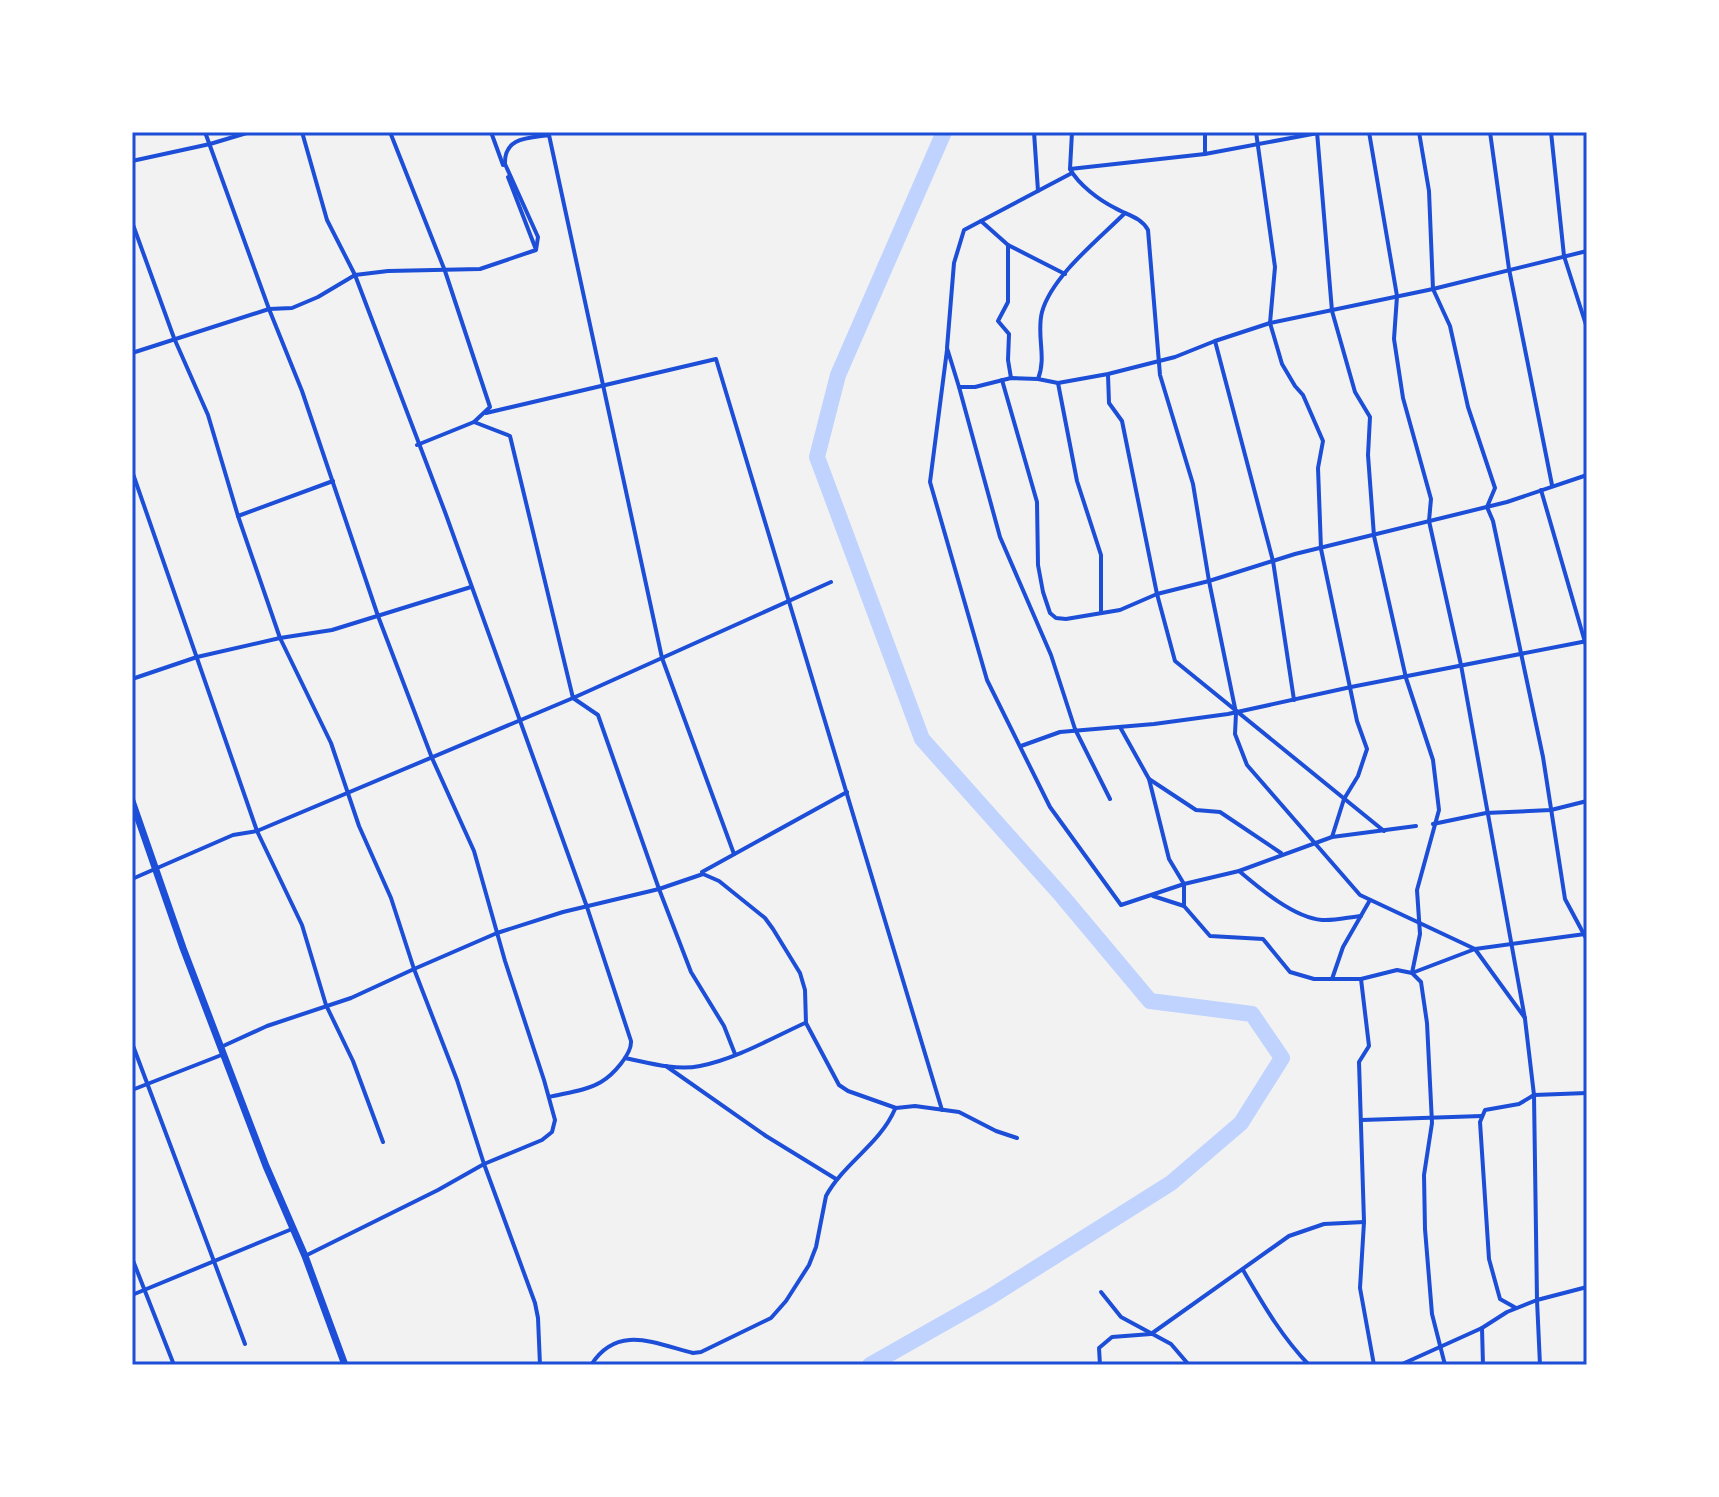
<svg xmlns="http://www.w3.org/2000/svg" width="1719" height="1497" font-family="'Playfair Display',serif">
<rect width="100%" height="100%" fill="#f2f2f2"/>
<g fill="none" stroke-linecap="round" stroke-linejoin="round">
<!-- river -->
<path stroke="#bfd3fe" stroke-width="16" d="M870,1365L990,1297L1171,1183L1241,1123L1282,1058L1252,1014L1150,1001L1062,896L922,739L817,457L838,375L944,132"/>
<!-- minor -->
<g stroke="#1d4ed8" stroke-width="4">
<path d="M205,132L269,309L302,391L378,616L432,758L474,851L505,961L544,1080L555,1120L552,1132L542,1140L484,1164L535,1303L538,1318L540,1365"/>
<path d="M302,132L327,220L355,275L445,512L587,907L631,1041C632,1054 613,1075 601,1082C586,1091 565,1093 549,1097"/>
<path d="M390,132L445,271L490,407L474,422L417,445"/>
<path d="M491,132L503,165"/>
<path d="M1034,132L1038,191"/>
<path d="M1072,132L1070,169L1205,154L1323,132"/>
<path d="M1205,132V154"/>
<path d="M1256,132L1275,267L1270,323L1282,364L1295,386L1303,395L1323,441L1318,468L1321,549L1357,721L1367,749L1358,776L1344,799L1332,837"/>
<path d="M1317,132L1332,311L1355,392L1370,417L1368,455L1374,536L1406,678L1433,760L1439,810L1417,890L1420,934L1412,973L1421,982L1427,1023L1432,1123L1424,1175L1425,1229L1432,1314L1445,1365"/>
<path d="M1369,132L1397,296L1394,339L1403,398L1431,499L1429,521L1461,665L1525,1019L1534,1095L1537,1300L1540,1365"/>
<path d="M1419,132L1429,191L1433,289L1450,326L1468,407L1495,488L1487,507L1493,521L1543,757L1565,899L1587,940"/>
<path d="M1490,132L1509,269L1552,485"/>
<path d="M1551,132L1564,256L1587,328"/>
<path d="M132,161L210,144L250,132"/>
<path d="M1070,169C1079,185 1099,200 1115,208C1127,215 1141,217 1148,230L1160,375L1193,484L1209,581L1236,713L1235,734L1247,765L1360,895L1475,949L1525,1018"/>
<path d="M1072,173L964,230L954,263L947,348L959,387H975L1011,378L1038,379L1058,383L1108,374L1175,357L1215,341L1270,323L1433,289L1587,251"/>
<path d="M508,177L535,247"/>
<path d="M981,221L1008,245L1065,274"/>
<path d="M132,222L174,338L208,415L238,516L280,638L331,743L359,826L391,898L414,969L497,933L563,912L659,889L691,972L724,1026L735,1054"/>
<path d="M1008,245V302L998,321L1009,334L1008,360L1011,378"/>
<path d="M1215,341L1273,561L1294,700"/>
<path d="M947,350L930,482L987,680L1050,807L1121,905L1184,884L1239,871L1332,837L1416,826"/>
<path d="M132,353L269,309L292,308L318,297L355,275L388,271L480,269L536,250L538,237L505,164C504,137 528,138 549,135L662,658L734,854"/>
<path d="M1108,375L1109,403L1122,421L1157,594L1175,661L1384,831"/>
<path d="M1038,379C1047,357 1036,335 1042,312C1052,276 1099,239 1125,213"/>
<path d="M1002,380L1037,502L1038,565L1043,592L1050,613L1056,618L1066,619L1120,610L1157,594L1209,581L1295,554L1507,502L1587,475"/>
<path d="M1058,383L1077,481L1101,555V611"/>
<path d="M959,387L1000,537L1051,655L1075,729L1110,799"/>
<path d="M486,413L716,359L942,1110"/>
<path d="M474,422L510,436L573,698L831,582"/>
<path d="M132,471L257,831L302,925L326,1005L353,1061L383,1142"/>
<path d="M1541,490L1587,649"/>
<path d="M238,516L333,481"/>
<path d="M132,679L197,657L280,638L332,630L471,587"/>
<path d="M1120,727L1149,779L1196,810L1220,812L1281,853"/>
<path d="M1021,746L1060,732L1154,724L1228,714L1351,687L1587,641"/>
<path d="M1149,779L1169,859L1184,884V906"/>
<path d="M1433,824L1486,813L1551,810L1587,801"/>
<path d="M1239,871C1259,888 1294,918 1322,920C1335,921 1349,917 1361,916"/>
<path d="M702,872L847,792"/>
<path d="M132,879L233,835L257,831L573,698L598,715L659,889L703,874L719,881L765,918L773,929L800,973L805,990L806,1023L839,1085L848,1091L896,1108L915,1106L959,1112L996,1131L1017,1138"/>
<path d="M1153,896L1184,906L1210,936L1263,939L1290,972L1314,979H1361L1397,970L1412,973L1475,949L1585,934"/>
<path d="M1332,979L1343,947L1370,900"/>
<path d="M1361,979L1369,1046L1359,1062L1364,1222L1360,1288L1374,1365"/>
<path d="M132,1043L245,1344"/>
<path d="M221,1047L267,1026L351,998L414,969L457,1080L484,1164L438,1190L305,1256"/>
<path d="M625,1058C649,1063 676,1071 700,1066C736,1059 772,1038 805,1023"/>
<path d="M666,1066L766,1136L836,1179"/>
<path d="M132,1090L224,1054"/>
<path d="M1534,1095L1587,1093"/>
<path d="M1362,1120L1482,1116"/>
<path d="M132,1258L174,1365"/>
<path d="M1243,1270C1263,1304 1281,1336 1309,1365"/>
<path d="M1101,1292L1121,1317L1171,1344L1189,1365"/>
<path d="M132,1295L292,1229"/>
<path d="M1516,1308L1500,1299L1489,1259L1480,1122L1485,1110L1519,1104L1534,1095"/>
<path d="M1482,1328L1483,1365"/>
<path d="M591,1365C617,1324 654,1343 693,1353L701,1352L771,1318L786,1301L809,1265L816,1247L826,1196C844,1163 880,1144 895,1109"/>
<path d="M1100,1365L1099,1348L1112,1337L1151,1334L1289,1236L1324,1224L1364,1222"/>
<path d="M1400,1365L1482,1328L1507,1312L1537,1300L1587,1287"/>
</g>
<!-- trunk -->
<path stroke="#1d4ed8" stroke-width="7" d="M132,801L183,948L266,1166L305,1256L345,1365"/>
</g>
<!-- border -->
<rect width="1719" height="1497" fill="none" stroke="#ffffff" stroke-width="268"/>
<rect x="134" y="134" width="1451" height="1229" fill="none" stroke="#1d4ed8" stroke-width="3"/>
</svg>
